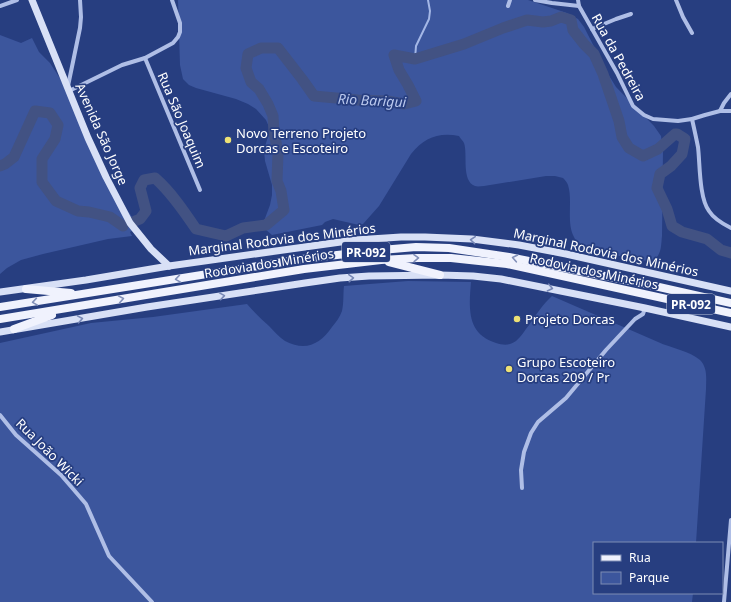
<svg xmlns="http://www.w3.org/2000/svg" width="731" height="602" font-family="'Noto Sans',sans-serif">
<rect width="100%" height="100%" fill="#273e80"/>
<!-- green -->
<g fill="#3c569d">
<path d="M178,0H528L567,13L578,19L584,27L608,74L616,87L654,126L661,136L663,150L662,236C661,244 662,257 652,260C644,264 589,249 580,244C578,243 575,240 574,237C566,223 573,200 568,185C567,182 565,180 563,178L555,176H546L484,186C481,186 478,187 475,186C461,181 468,154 464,143C463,141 460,138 459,136C438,132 424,138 411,154L379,206L363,224L359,225L333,219L325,222L322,225L272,235L265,229L264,221L270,205L272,195V185L265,161L264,150L269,133V127L266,120L256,109L248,104L236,99L196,88L189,85L183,79L180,65Z"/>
<path d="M0,35L21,43L32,38L39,52L50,63L61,80L108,181L134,220L135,228L132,231L130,232L132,236L108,239L43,254L21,260L7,268L0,274Z"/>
<path d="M408,281L471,282C469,307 466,334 496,343C503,345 509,346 516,341C521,337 525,330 529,325C536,315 543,304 552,296C587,311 623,327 658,342C671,348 690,351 700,360C708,368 706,380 706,389L696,543H594V593H693L692,602H0V343L91,323L153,317L247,304C254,312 261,319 269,326C274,331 279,337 285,341C306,352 320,344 332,327C336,322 340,317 342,311C344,302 343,294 344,286Z"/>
</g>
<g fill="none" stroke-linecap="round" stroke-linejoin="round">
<!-- stream -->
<path stroke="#a4b7e6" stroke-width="2" d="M415,59L416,46L429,19L430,11L428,0"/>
<!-- river -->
<g stroke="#425283" stroke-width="11">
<path d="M0,166L5,164L14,157L35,111L50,113L58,125L55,139L42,159V182L56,201L78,211L89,212L110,217L123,226"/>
<path d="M135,221L140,219L146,211L140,188L144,180L155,178C171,192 184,211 196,229L226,236L243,228L266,225L284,210L281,191L277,181L278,152L274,133L273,116L268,104L259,89L251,82L246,68L248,54L261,48H278L302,79L314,96L358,100L387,101L404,104L416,101L408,85L399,70L394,55L415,59L464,44L503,28L527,20L543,22L551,21L561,17L571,20L573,30L584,44L594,54L603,74L619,121L622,137L629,148L643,156L658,149L675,134H677L685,139L682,154L671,166L660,174L657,188L667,209L672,226L682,232L707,239L721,250L731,253"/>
</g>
<!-- street -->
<g stroke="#afbee6" stroke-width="4">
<path d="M535,0L552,3L579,6"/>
<path d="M578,0L579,6L617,73L633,106L644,115L653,119L678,121L692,119L705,115L720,111H731"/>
<path d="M676,0L683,17L692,33"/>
<path d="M0,6L17,0"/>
<path d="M508,6L510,0"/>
<path d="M592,29L616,19L631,14"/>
<path d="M145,58L200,190"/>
<path d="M68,86L80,28L81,17L80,0"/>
<path d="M69,91L122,65L145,58L173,43L178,37L180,32V23L172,0"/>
<path d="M720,111L724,103L731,94"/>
<path d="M692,119C694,128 696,137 698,147C700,163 699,198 709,211C714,219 723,224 731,228"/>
<path d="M0,415L16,435L61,475L74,490L86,504L109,556L152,602"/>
<path d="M522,488L521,470L524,452L531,433L538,422L566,398L606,350L635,319L643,314L645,308"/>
<path d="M724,602L731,520"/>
</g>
<!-- secondary -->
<g stroke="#d8e0f6" stroke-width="7">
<path d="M32,0L88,138L106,177L130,223L151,249L169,266"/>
<path d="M0,292L86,280L169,266L355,240L401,237H425L472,239L519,245L566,254L731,291"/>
<path d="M0,332L147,307L305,283L340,278L369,276L440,275L473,276L501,279L645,308L731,327"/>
</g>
<!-- primary -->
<g stroke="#f0f2fd" stroke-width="8">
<path d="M389,262L440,275"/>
<path d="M26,289L71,293"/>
<path d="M0,307L302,259L381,250L416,247L449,248L509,257L650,285L731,303"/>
<path d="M0,319L304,269L381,260L417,258H451L507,264L731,313"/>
<path d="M14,329L52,315"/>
</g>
</g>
<!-- one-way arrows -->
<defs><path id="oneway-chevron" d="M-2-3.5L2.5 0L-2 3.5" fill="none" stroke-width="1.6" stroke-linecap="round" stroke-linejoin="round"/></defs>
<g stroke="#7787b5">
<use href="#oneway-chevron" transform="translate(473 240) rotate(-175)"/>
<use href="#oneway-chevron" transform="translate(351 278) rotate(-4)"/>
<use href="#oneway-chevron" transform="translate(550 288) rotate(12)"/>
<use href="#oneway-chevron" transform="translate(222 296) rotate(-9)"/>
<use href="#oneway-chevron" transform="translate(80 319) rotate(-10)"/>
</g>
<g stroke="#818fb8">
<use href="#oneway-chevron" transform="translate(416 258) rotate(-2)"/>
<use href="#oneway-chevron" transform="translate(515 258) rotate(-169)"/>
<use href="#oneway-chevron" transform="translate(178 279) rotate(171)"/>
<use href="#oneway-chevron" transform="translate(121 299) rotate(-10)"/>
<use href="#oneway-chevron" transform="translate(35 302) rotate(171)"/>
</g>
<!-- markers -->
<g fill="#eee175" stroke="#273e80" stroke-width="1.5">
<circle cx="228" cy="140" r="4"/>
<circle cx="517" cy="319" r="4"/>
<circle cx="509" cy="369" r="4"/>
</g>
<g text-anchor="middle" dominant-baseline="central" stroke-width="3.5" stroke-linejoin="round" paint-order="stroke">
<!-- shield labels -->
<g fill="#273e80" stroke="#bec5d9" stroke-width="1">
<rect x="342" y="242" width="48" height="20" rx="3"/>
<rect x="667" y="294" width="48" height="20" rx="3"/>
</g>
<g font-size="12" font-weight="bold" fill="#fff">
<text x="366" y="252">PR-092</text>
<text x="691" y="304">PR-092</text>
</g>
<!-- street labels -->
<g font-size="13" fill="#fff" stroke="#273e80">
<text transform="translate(619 57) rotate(61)">Rua da Pedreira</text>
<text transform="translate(182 120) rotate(67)">Rua São Joaquim</text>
<text transform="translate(102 134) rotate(66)">Avenida São Jorge</text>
<text transform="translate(282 239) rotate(-7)">Marginal Rodovia dos Minérios</text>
<text transform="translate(606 252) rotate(12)">Marginal Rodovia dos Minérios</text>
<text transform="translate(269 263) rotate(-9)">Rodovia dos Minérios</text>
<text transform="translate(594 271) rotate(12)">Rodovia dos Minérios</text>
<text transform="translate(50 452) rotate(45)">Rua João Wicki</text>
</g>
<!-- poi labels -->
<g font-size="13" fill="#fff" stroke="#273e80" text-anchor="start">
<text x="236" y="133">Novo Terreno Projeto<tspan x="236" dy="15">Dorcas e Escoteiro</tspan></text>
<text x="525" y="319">Projeto Dorcas</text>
<text x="517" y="362">Grupo Escoteiro<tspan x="517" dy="15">Dorcas 209 / Pr</tspan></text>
</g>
<!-- water labels -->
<g font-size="14" font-style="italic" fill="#bac8ed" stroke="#273e80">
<text transform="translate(372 100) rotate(3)">Rio Barigui</text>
</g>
</g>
<!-- legend -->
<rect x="593" y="542" width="130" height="52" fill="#273e80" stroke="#7d8bb3"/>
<rect x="601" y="555" width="20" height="6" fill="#f0f2fd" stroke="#7d8bb3"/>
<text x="629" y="562" font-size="12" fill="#ffffff">Rua</text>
<rect x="601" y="572" width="20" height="12" fill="#3c569d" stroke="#7d8bb3"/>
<text x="629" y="582" font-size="12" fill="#ffffff">Parque</text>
</svg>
